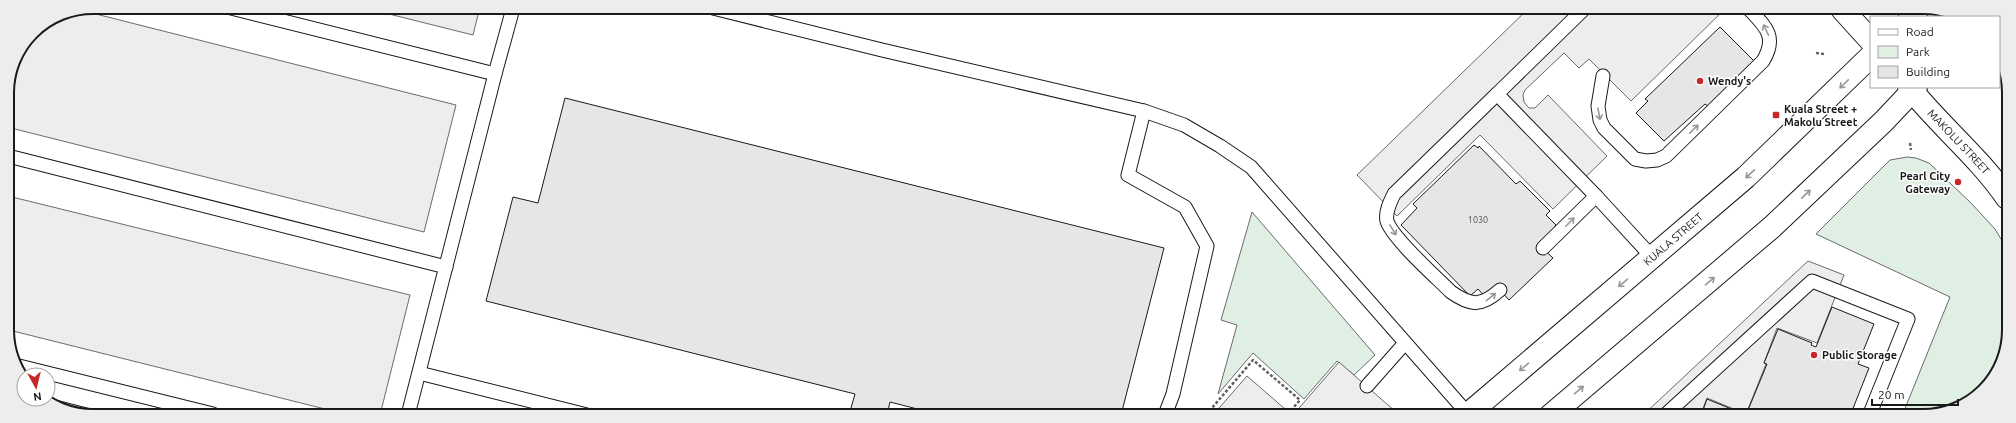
<svg xmlns="http://www.w3.org/2000/svg" width="2016" height="423" font-family="Ubuntu,sans-serif">
<rect width="100%" height="100%" fill="#fff"/>
<!-- green -->
<g fill="#e0efe3" stroke="#6a6a6a">
<path d="M1907,157L1916,158L1929,163L1971,203L1995,229L2007,249V347L1980,395L1928,416H1902L1950,297L1816,234L1890,160Z"/>
<path d="M1252,212L1375,355L1354,375L1337,361L1304,399L1253,353L1218,394L1237,325L1221,320Z"/>
</g>
<!-- parking -->
<g fill="#ededed" stroke="#6a6a6a">
<path d="M361,7H480L473,35Z"/>
<path d="M1529,8H1726L1631,101L1589,59L1579,68L1564,53L1525,90L1523,95L1524,102L1529,108H1535L1548,95L1607,156L1553,209L1480,135L1397,216L1357,175Z"/>
<path d="M80,10L456,105L424,232L7,127V88L14,60L32,32L60,13Z"/>
<path d="M8,196L410,295L380,415H349L9,330Z"/>
<path d="M1808,261L1844,275L1817,343L1777,328L1764,363L1766,364L1746,414L1707,398L1700,416H1642Z"/>
<path d="M1339,362L1396,412L1393,415H1293Z"/>
<path d="M1247,376L1292,415H1213Z"/>
</g>
<!-- building -->
<g fill="#e6e6e6" stroke="#1a1a1a">
<path d="M1720,27L1755,62L1709,107L1705,104L1664,141L1636,113L1648,101L1645,99Z"/>
<path d="M565,98L1164,248L1121,415H941L890,402L887,415H849L855,394L486,301L513,197L538,203Z"/>
<path d="M1474,145L1478,148L1479,146L1516,184L1520,181L1550,211L1546,215L1556,225L1554,227L1557,230L1540,246L1553,258L1509,300L1498,288L1487,299L1478,289L1470,296L1401,225L1417,208L1413,204Z"/>
<path d="M1832,307L1874,324L1858,364L1869,368L1850,416H1701L1707,399L1746,415L1767,364L1764,363L1778,329L1812,343L1811,345L1816,347Z"/>
<path d="M48,398L95,410L94,414H76Z"/>
</g>
<g fill="none" stroke-linecap="round" stroke-linejoin="round">
<defs>
<g id="lane">
<path d="M227,7L495,74L408,415"/>
<path d="M713,8L882,50L1144,111L1184,125L1220,146L1251,167L1468,414"/>
<path d="M1585,8L1497,94L1596,196L1653,258"/>
<path d="M495,74L512,12L515,7"/>
<path d="M1603,76L1598,106L1600,120L1604,128L1635,159L1646,161L1657,160L1666,156L1763,61C1778,36 1765,26 1748,8"/>
<path d="M1497,94L1394,194C1390,202 1385,212 1387,221C1392,238 1436,277 1451,292C1471,306 1481,307 1500,290"/>
<path d="M1144,111L1128,175L1185,207L1207,246L1173,394L1165,415"/>
<path d="M8,156L446,267"/>
<path d="M1543,248L1596,196"/>
<path d="M19,366L213,414"/>
<path d="M419,373L587,415"/>
<path d="M1367,386L1405,343"/>
<path d="M1664,416L1812,281L1908,319L1869,416"/>
</g>
<g id="street">
<path d="M1842,9L1871,41"/>
<path id="s1" d="M1909,87C1940,126 1979,157 2007,198"/>
</g>
<g id="secondary">
<path d="M1910,17L1918,9"/>
<path id="s2" d="M1467,415L1746,177L1871,56"/>
<path d="M1550,416L1772,227L1884,121L1916,87"/>
</g>
</defs>
<!-- lane casing -->
<use href="#lane" stroke="#1a1a1a" stroke-width="15"/>
<!-- street casing -->
<use href="#street" stroke="#1a1a1a" stroke-width="24"/>
<!-- secondary casing -->
<use href="#secondary" stroke="#1a1a1a" stroke-width="24"/>
<!-- path -->
<g stroke="#5f5f5f" stroke-width="2.5" stroke-dasharray="3 2" stroke-linecap="butt">
<path d="M1816,53L1824,54"/>
<path d="M1910,143L1911,150"/>
<path d="M1195,412L1199,415"/>
<path d="M1206,415L1253,360L1300,400L1287,415"/>
</g>
<!-- lane -->
<use href="#lane" stroke="#fff" stroke-width="13"/>
<!-- street -->
<use href="#street" stroke="#fff" stroke-width="22"/>
<!-- secondary -->
<use href="#secondary" stroke="#fff" stroke-width="22"/>
</g>
<!-- one-way arrows -->
<defs><path id="oneway-shaft" d="M-6 0H5M1.5-3L5.5 0L1.5 3" fill="none" stroke-width="1.6" stroke-linecap="round" stroke-linejoin="round"/></defs>
<g stroke="#989898">
<use href="#oneway-shaft" transform="translate(1766 30) rotate(-116)"/>
<use href="#oneway-shaft" transform="translate(1844 84) rotate(136)"/>
<use href="#oneway-shaft" transform="translate(1599 114) rotate(79)"/>
<use href="#oneway-shaft" transform="translate(1694 129) rotate(-44)"/>
<use href="#oneway-shaft" transform="translate(1750 174) rotate(137)"/>
<use href="#oneway-shaft" transform="translate(1806 194) rotate(-43)"/>
<use href="#oneway-shaft" transform="translate(1570 222) rotate(-45)"/>
<use href="#oneway-shaft" transform="translate(1393 230) rotate(58)"/>
<use href="#oneway-shaft" transform="translate(1710 281) rotate(-40)"/>
<use href="#oneway-shaft" transform="translate(1623 283) rotate(140)"/>
<use href="#oneway-shaft" transform="translate(1491 297) rotate(-38)"/>
<use href="#oneway-shaft" transform="translate(1524 367) rotate(140)"/>
<use href="#oneway-shaft" transform="translate(1579 390) rotate(-41)"/>
</g>
<!-- markers -->
<g fill="#c62828" stroke="#fff" stroke-width="1.5">
<circle cx="1700" cy="81" r="4"/>
<rect x="1772" y="111" width="8" height="8" rx="2"/>
<circle cx="1958" cy="182" r="4"/>
<circle cx="1814" cy="355" r="4"/>
</g>
<g text-anchor="middle" dominant-baseline="central" stroke-width="3" stroke-linejoin="round" paint-order="stroke">
<!-- number labels -->
<g font-size="9" fill="#4d4d4d">
<text x="1478" y="220">1030</text>
</g>
<!-- poi labels -->
<g font-size="11" font-weight="bold" fill="#1a1a1a" stroke="#fff" text-anchor="start">
<text x="1708" y="81">Wendy's</text>
<text x="1784" y="109">Kuala Street +<tspan x="1784" dy="13">Makolu Street</tspan></text>
<text x="1950" y="176" text-anchor="end">Pearl City<tspan x="1950" dy="13">Gateway</tspan></text>
<text x="1822" y="355">Public Storage</text>
</g>
<!-- street labels -->
<g font-size="11" fill="#1a1a1a" stroke="#fff">
<text stroke="none"><textPath href="#s1" startOffset="74">MAKOLU STREET</textPath></text>
<text stroke="none"><textPath href="#s2" startOffset="271">KUALA STREET</textPath></text>
</g>
</g>
<!-- crop -->
<path d="M0 0H2016V423H0ZM93 14H1923A79 79 0 0 1 2002 93V330A79 79 0 0 1 1923 409H93A79 79 0 0 1 14 330V93A79 79 0 0 1 93 14Z" fill="#ededed" fill-rule="evenodd"/>
<path fill="none" stroke="#1a1a1a" stroke-width="2" d="M93 14H1923A79 79 0 0 1 2002 93V330A79 79 0 0 1 1923 409H93A79 79 0 0 1 14 330V93A79 79 0 0 1 93 14Z"/>
<!-- legend -->
<rect x="1870" y="16" width="130" height="72" fill="#ffffff" stroke="#a3a3a3"/>
<rect x="1878" y="29" width="20" height="6" fill="#ffffff" stroke="#a3a3a3"/>
<text x="1906" y="36" font-size="12" fill="#1a1a1a">Road</text>
<rect x="1878" y="46" width="20" height="12" fill="#e0efe3" stroke="#a3a3a3"/>
<text x="1906" y="56" font-size="12" fill="#1a1a1a">Park</text>
<rect x="1878" y="66" width="20" height="12" fill="#e6e6e6" stroke="#a3a3a3"/>
<text x="1906" y="76" font-size="12" fill="#1a1a1a">Building</text>
<!-- north arrow -->
<g transform="translate(36 387) rotate(172)"><circle r="19" fill="#ffffff" stroke="#a3a3a3"/>
<path d="M0-3L7 15L0 10L-7 15Z" fill="#c62828"/>
<text y="-6" font-size="11" font-weight="bold" text-anchor="middle" fill="#1a1a1a">N</text>
</g>
<!-- scale -->
<path d="M1872 399v6h86v-6" fill="none" stroke="#1a1a1a" stroke-width="2"/>
<text x="1878" y="399" font-size="12" fill="#1a1a1a" stroke="#ffffff" stroke-width="3" paint-order="stroke">20 m</text>
</svg>
